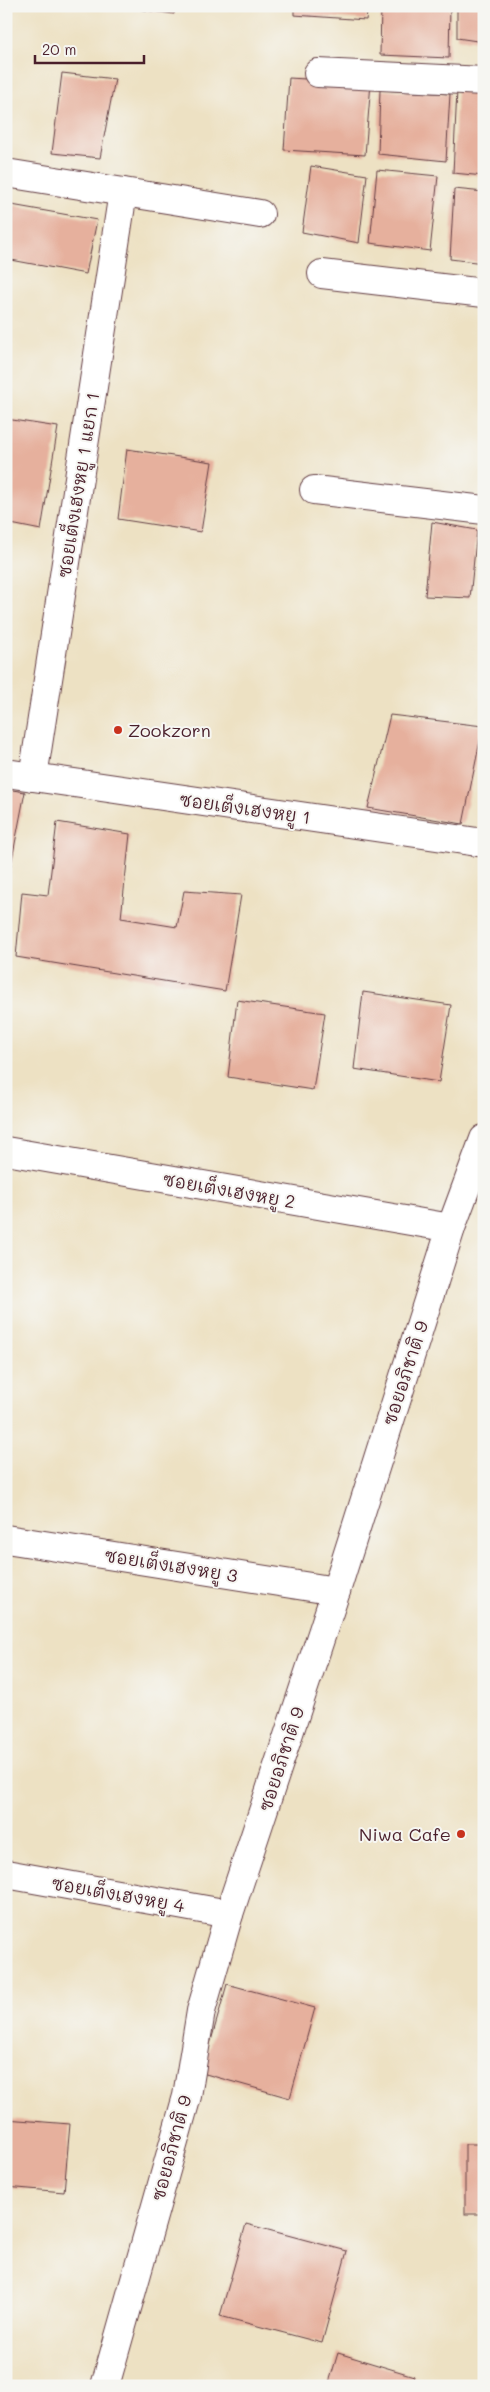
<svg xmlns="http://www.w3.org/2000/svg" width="490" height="2392" font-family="Mali,'Playpen Sans Thai',sans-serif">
<rect width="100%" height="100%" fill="#f6f6f2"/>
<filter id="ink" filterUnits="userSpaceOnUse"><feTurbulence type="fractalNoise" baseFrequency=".02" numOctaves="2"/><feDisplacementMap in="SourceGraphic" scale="10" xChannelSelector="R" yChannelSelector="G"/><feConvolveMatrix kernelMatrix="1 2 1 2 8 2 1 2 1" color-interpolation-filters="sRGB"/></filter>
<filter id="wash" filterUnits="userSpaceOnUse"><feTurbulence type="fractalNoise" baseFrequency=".0096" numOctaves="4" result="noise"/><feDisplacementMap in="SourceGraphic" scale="20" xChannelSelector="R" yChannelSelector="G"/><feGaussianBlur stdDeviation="1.12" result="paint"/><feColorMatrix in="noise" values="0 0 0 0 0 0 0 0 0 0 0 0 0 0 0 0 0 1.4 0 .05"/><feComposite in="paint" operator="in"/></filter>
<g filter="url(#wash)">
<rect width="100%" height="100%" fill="#ede1c3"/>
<g id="blocks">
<!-- building -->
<g fill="#e6b09d">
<path d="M122,6H175L174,14L122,7Z"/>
<path d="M294,6H368L366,20L294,15Z"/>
<path d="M381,6H450L449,58L380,55Z"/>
<path d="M457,6H484V42L457,38Z"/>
<path d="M62,73L115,79L100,158L52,153Z"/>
<path d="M289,78L371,83L365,155L284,150Z"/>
<path d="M380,90L450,94L446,161L378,154Z"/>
<path d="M457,90L484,93V176L453,173Z"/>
<path d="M311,166L367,175L359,243L302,232Z"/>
<path d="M377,170L438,176L430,251L370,243Z"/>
<path d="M454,189L484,192V263L450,259Z"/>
<path d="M6,204L97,220L86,274L6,259Z"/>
<path d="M6,419L58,427L41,530L6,523Z"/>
<path d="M127,449L212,462L201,532L118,519Z"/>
<path d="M432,522L477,530L470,598L425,596Z"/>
<path d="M390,715L483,726L463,824L368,808Z"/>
<path d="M6,789L25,792L7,885H6Z"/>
<path d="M57,822L130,834L121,918L177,927L184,891L241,895L225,991L16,957L22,892L48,895Z"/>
<path d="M363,992L451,1005L439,1082L354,1069Z"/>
<path d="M237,1000L325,1013L313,1090L228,1077Z"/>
<path d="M227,1984L315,2008L290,2098L202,2073Z"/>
<path d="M6,2119L70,2124L64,2192L6,2187Z"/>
<rect x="465" y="2144" width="19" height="70"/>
<path d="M246,2224L347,2251L322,2343L220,2316Z"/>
<path d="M338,2353L414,2376L411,2386H328Z"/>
</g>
</g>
</g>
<g filter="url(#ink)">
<use href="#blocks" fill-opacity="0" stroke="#623c42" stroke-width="1"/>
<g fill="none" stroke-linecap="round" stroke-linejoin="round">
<defs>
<g id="minor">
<path d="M318,73L484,81"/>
<path d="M6,173L260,214"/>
<path d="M322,274L484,293"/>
<path d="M314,490L484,510"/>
<path d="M6,773L484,843"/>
<path d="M33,777L123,192"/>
<path d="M6,1151L451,1228"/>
<path d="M6,1539L336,1591"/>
<path d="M6,1874L229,1914"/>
<path d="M105,2386L187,2096L201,2011L229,1914L336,1591L451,1228L484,1139"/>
</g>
</defs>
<!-- minor casing -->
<use href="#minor" stroke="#623c42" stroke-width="30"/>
<!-- minor -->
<use href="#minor" stroke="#fff" stroke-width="28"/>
</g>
</g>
<!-- markers -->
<g fill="#c8321e" stroke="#f6f6f2" stroke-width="2">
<circle cx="118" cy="730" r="5"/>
<circle cx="461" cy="1834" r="5"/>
</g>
<g text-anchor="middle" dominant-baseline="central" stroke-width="4" stroke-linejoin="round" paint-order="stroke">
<!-- street labels -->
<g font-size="18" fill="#4a1f2b" stroke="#f6f6f2">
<text transform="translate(78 485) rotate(-81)">ซอยเต็งเฮงหยู 1 แยก 1</text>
<text transform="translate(245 808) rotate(8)">ซอยเต็งเฮงหยู 1</text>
<text transform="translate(229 1190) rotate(10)">ซอยเต็งเฮงหยู 2</text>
<text transform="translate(405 1373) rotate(-72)">ซอยอภิชาติ 9</text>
<text transform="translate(171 1565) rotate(9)">ซอยเต็งเฮงหยู 3</text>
<text transform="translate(281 1759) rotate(-72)">ซอยอภิชาติ 9</text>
<text transform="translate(118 1894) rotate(10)">ซอยเต็งเฮงหยู 4</text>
<text transform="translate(171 2148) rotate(-75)">ซอยอภิชาติ 9</text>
</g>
<!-- poi labels -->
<g font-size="18" fill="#4a1f2b" stroke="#f6f6f2" text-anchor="start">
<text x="128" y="730">Zookzorn</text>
<text x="451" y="1834" text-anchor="end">Niwa Cafe</text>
</g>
</g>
<!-- margin -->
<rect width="490" height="2392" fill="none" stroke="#f6f6f2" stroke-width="25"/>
<!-- scale -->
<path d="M35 55v8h109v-8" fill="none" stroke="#4a1f2b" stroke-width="2.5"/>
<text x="42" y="55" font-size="15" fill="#4a1f2b" stroke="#f6f6f2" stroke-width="4" paint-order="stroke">20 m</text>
</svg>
